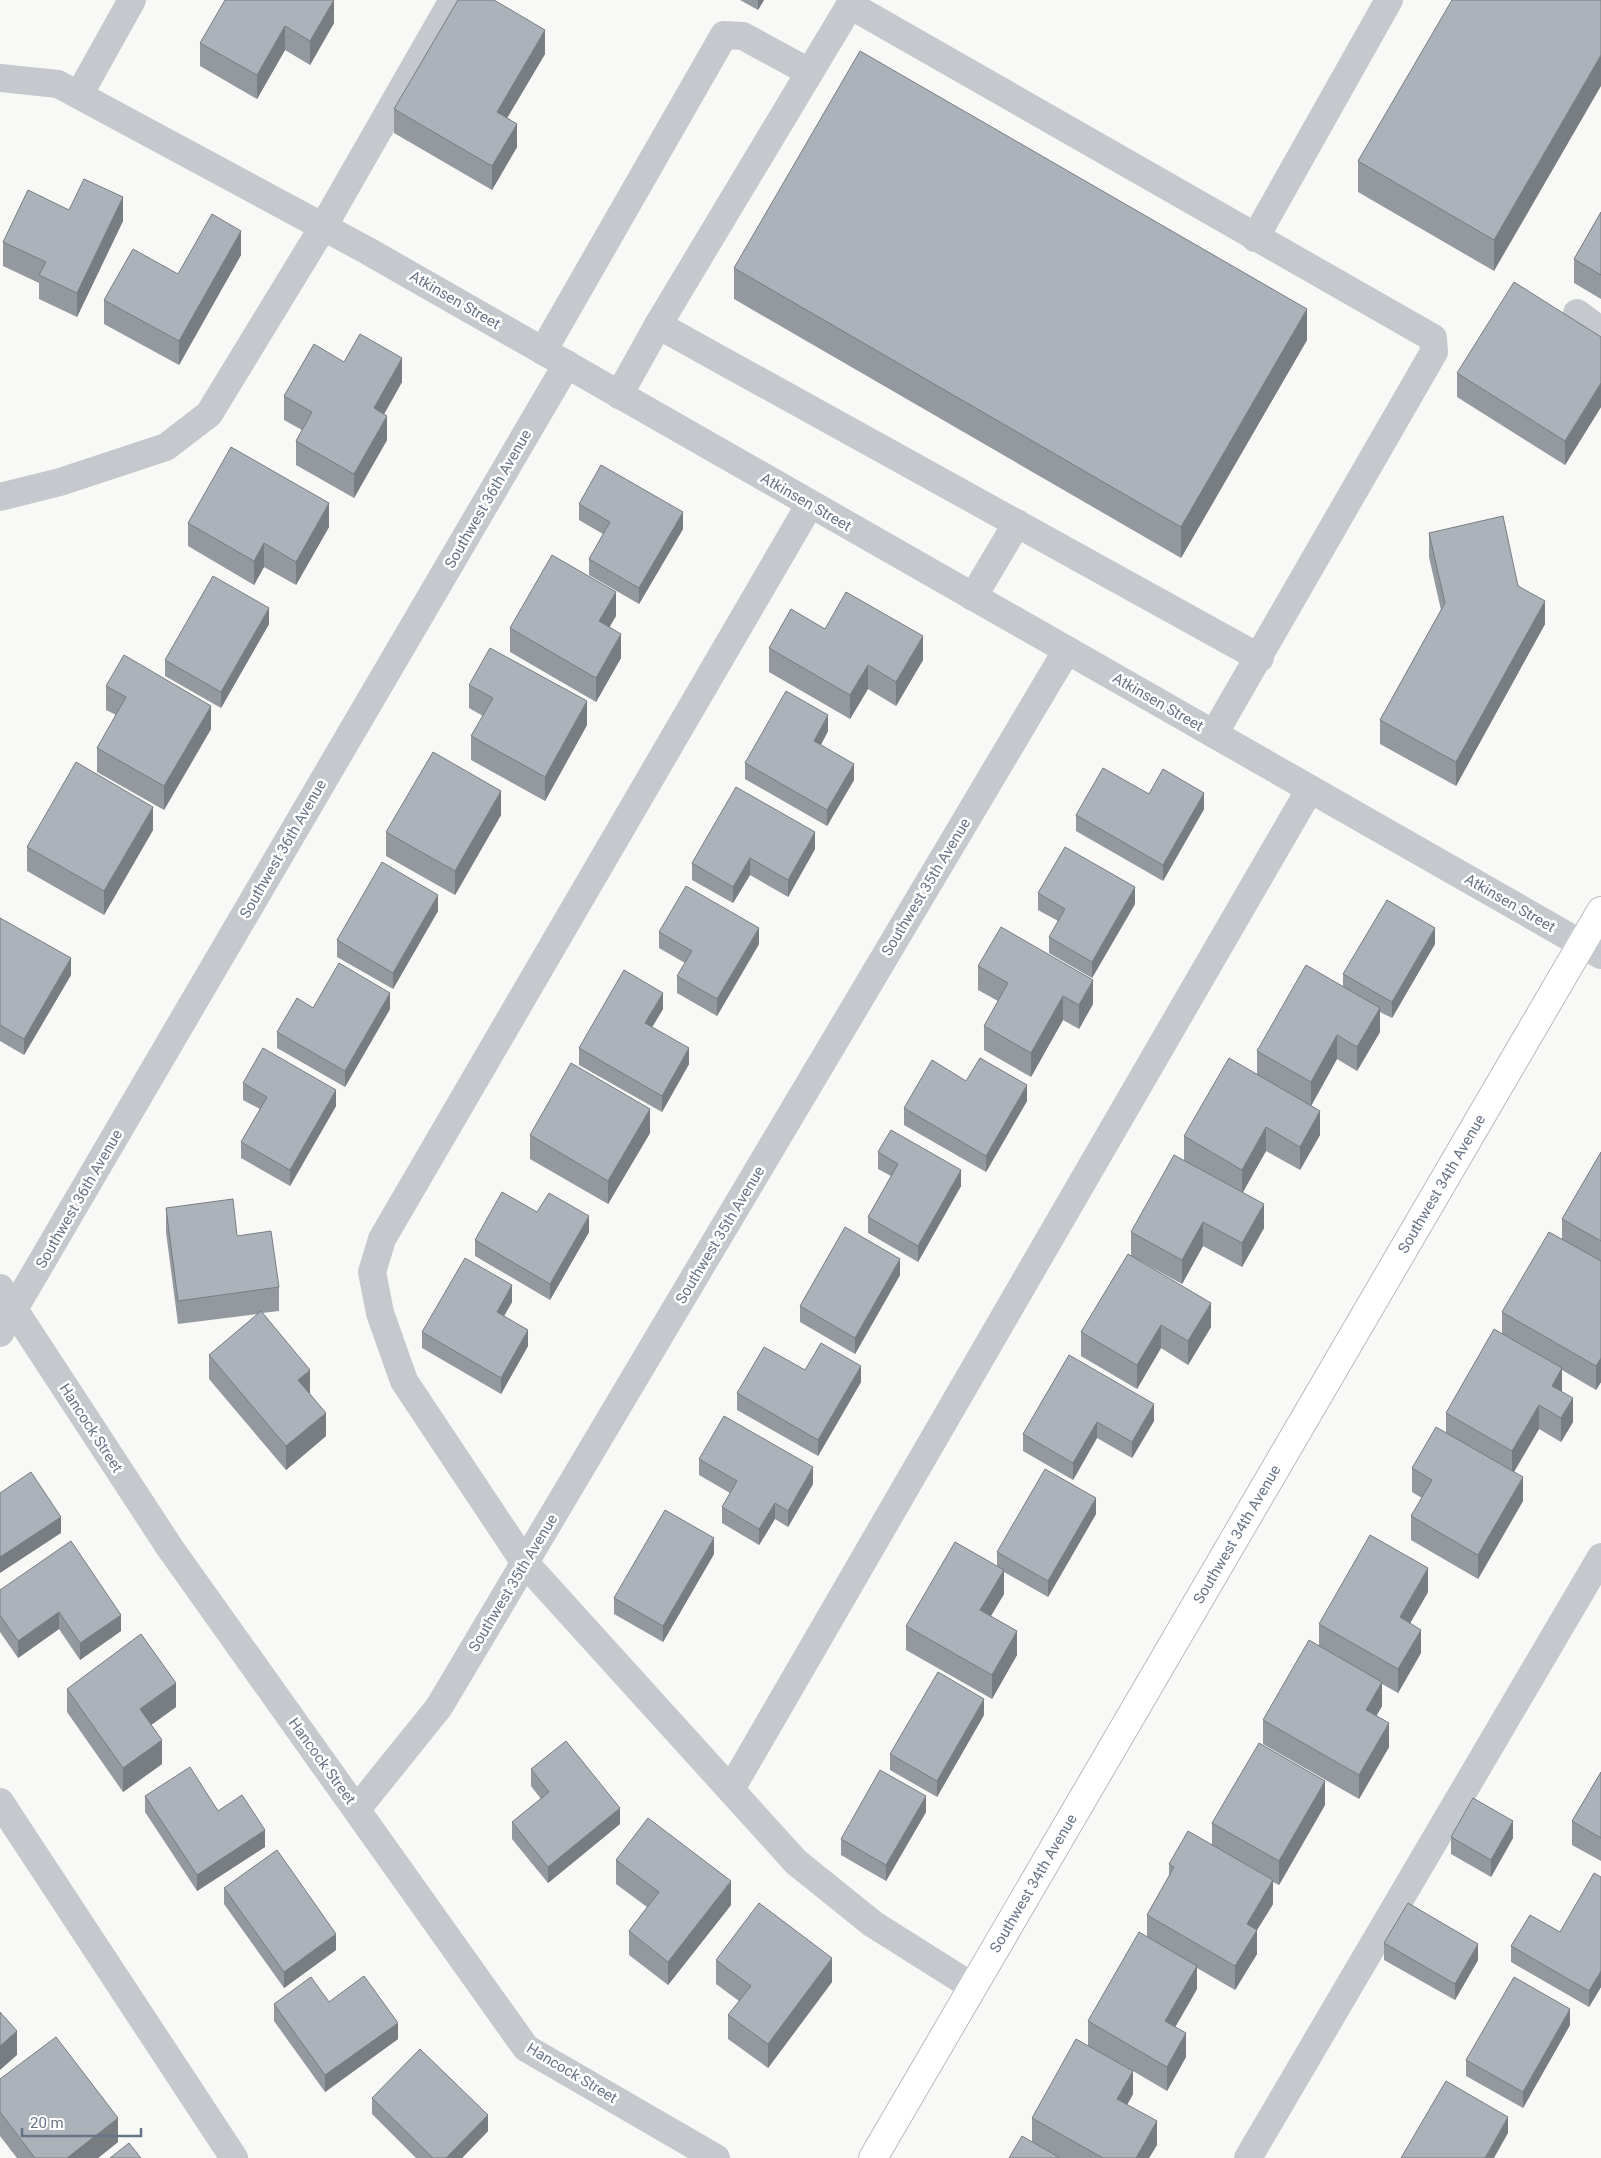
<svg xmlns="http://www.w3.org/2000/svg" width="1601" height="2158" font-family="Roboto,sans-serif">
<rect width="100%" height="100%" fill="#f8f9f6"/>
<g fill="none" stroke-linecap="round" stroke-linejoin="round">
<defs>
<g id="major">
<path id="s1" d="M873,2158L1601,911"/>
</g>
</defs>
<!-- major casing -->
<use href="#major" stroke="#b8bbc0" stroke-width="30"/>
<!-- minor -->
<g stroke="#c5c8cc" stroke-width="28">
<path d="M852,0L850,5L1433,338L1434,352L1214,734"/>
<path d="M0,78L58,84L368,251L1601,955"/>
<path d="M79,95L132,0"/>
<path d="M1255,238L1389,0"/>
<path d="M1577,313L1601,331"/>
<path d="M658,325L1260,658"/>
<path d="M543,351L724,35L743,36L809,72"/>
<path d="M619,395L658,325L850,5"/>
<path d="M0,497L60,482L166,447L209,414L323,227L453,0"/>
<path d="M810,504L382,1239L372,1272L380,1313L404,1381L525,1563L796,1862L873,1924L973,1987"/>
<path d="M973,597L1017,523"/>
<path d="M0,1288L170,1548L526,2048L716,2158"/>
<path d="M0,1333L567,364"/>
<path d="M731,1789L1310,789"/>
<path d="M0,1802L234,2158"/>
<path d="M357,1809L439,1707L1067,650"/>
<path d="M1248,2158L1601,1557"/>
</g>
<!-- major -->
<use href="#major" stroke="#fff" stroke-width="28"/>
</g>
<!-- wall -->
<g fill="#93999f">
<path d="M334,0V23L310,65L285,50L257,99L200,66V43Z"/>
<path d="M740,0H764L758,10Z"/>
<path d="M1601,0L1494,271L1358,192V161Z"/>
<path d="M545,54L507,118L517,147L492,190L394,133V109Z"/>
<path d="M69,210L123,221L77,317L39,299V283L3,266V242Z"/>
<path d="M1601,212V299L1574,283V259Z"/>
<path d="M241,255L179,365L104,324V300L178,274Z"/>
<path d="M734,268L1307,340L1181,558L734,299Z"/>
<path d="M1601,337V407L1565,465L1457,397V373Z"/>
<path d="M344,362L402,382L384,414L387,440L354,498L296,465V441L302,430L284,420V396Z"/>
<path d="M579,504L683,529L639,604L589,575V559L603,534L579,520Z"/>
<path d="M188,523L329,527L296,585L264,567L254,585L188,546Z"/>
<path d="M1429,533L1518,586L1545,624L1456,786L1380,744V720L1441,610L1429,557Z"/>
<path d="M616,616L609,627L621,658L596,702L510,652V628Z"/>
<path d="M269,624L221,708L165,676V660Z"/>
<path d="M825,629L923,660L896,706L868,689L850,719L769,672V648Z"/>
<path d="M469,685L587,725L545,801L471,760V736L483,716L469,708Z"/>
<path d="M106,686L211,729L164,810L97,772V748L116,715L106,710Z"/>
<path d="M828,731L821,745L854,780L827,826L745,779V763Z"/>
<path d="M1204,809L1163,881L1076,831V815Z"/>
<path d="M501,815L455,895L386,856V832Z"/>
<path d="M153,830L104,915L27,871V847Z"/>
<path d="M815,849L788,897L750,875L733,903L692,880V863Z"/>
<path d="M1038,893L1135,904L1092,978L1049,953V937L1058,921L1038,910Z"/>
<path d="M438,911L393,989L337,957V940Z"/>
<path d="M0,918L71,975L24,1055L0,1041Z"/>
<path d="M659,932L759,944L717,1016L677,993V976L685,963L659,948Z"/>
<path d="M1435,944L1392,1018L1380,1012V1032L1357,1071L1337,1059L1311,1106L1320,1135L1300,1170L1266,1151L1242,1192L1264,1228L1242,1267L1203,1246L1182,1284L1131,1256V1232L1184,1160V1136L1257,1075V1051L1343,987V974Z"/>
<path d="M978,966L1093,1004L1079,1029L1063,1020L1031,1077L984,1050V1026L998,1001L978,990Z"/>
<path d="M313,1008L390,1009L345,1087L277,1048V1032Z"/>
<path d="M663,1009L652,1027L689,1064L662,1112L579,1065V1048Z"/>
<path d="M966,1081L1027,1101L986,1172L904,1125V1108Z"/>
<path d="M243,1083L336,1106L290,1186L241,1158V1142L260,1109L243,1100Z"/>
<path d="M650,1133L608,1204L530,1159V1135Z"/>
<path d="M878,1152L961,1186L918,1262L868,1233V1217L891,1176L878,1169Z"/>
<path d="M1601,1152V1382L1596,1390L1562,1370V1392L1573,1422L1561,1442L1539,1429L1514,1472L1523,1501L1478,1579L1411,1540V1516L1422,1498L1412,1492V1468L1446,1433V1413L1502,1334V1312L1562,1239V1219Z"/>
<path d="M166,1208L237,1236L279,1287V1311L262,1313L310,1394L326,1436L286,1470L209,1379V1355L258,1314L178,1324L166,1232Z"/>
<path d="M537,1212L589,1232L550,1300L475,1256V1240Z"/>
<path d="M1128,1254L1211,1327L1188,1365L1161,1348L1137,1389L1081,1356V1332Z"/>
<path d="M900,1275L855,1354L800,1322V1306Z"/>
<path d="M512,1302L504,1316L528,1346L501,1394L422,1348V1332Z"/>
<path d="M1069,1355L1154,1421L1132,1458L1097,1438L1073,1480L1023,1451V1434Z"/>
<path d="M805,1370L861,1382L818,1456L737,1410V1393Z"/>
<path d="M699,1459L813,1484L788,1527L775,1519L759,1545L722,1523V1507L730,1493L699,1475Z"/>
<path d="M1096,1514L1048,1597L1004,1572V1594L991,1616L1017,1655L992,1699L906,1650V1626L997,1566V1552Z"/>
<path d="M714,1554L663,1642L614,1614V1598Z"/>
<path d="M0,1590L121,1631L80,1660L59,1629L18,1658L0,1632Z"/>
<path d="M1428,1592L1410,1623L1421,1653L1398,1693L1382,1684V1706L1377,1715L1389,1747L1359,1799L1263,1744V1720L1319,1646V1624Z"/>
<path d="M67,1689L176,1707L151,1725L162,1764L123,1792L67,1712Z"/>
<path d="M984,1715L937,1797L890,1770V1754Z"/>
<path d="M531,1769L620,1824L548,1883L512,1839V1822L541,1799L531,1786Z"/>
<path d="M1601,1772V1861L1572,1845V1821Z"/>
<path d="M145,1796L218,1811L265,1847L197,1891L145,1812Z"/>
<path d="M1325,1805L1279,1885L1273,1882V1904L1257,1930V1954L1235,1990L1197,1968V1989L1175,2027L1186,2057L1167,2091L1133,2071V2094L1127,2105L1157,2145L1149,2158H1060L1032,2142V2118L1088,2045V2021L1147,1937V1915L1169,1876V1864L1212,1845V1823Z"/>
<path d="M926,1812L886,1881L841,1855V1839Z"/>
<path d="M1451,1837L1513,1838L1491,1877L1451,1854Z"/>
<path d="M616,1860L731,1905L668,1985L629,1955V1931L647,1907L616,1884Z"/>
<path d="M1601,1877V1987L1589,2007L1511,1962V1946L1560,1932Z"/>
<path d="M224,1888L336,1950L284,1988L224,1904Z"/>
<path d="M1384,1943L1478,1960L1455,2000L1384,1960Z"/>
<path d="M716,1960L832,1982L768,2068L728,2039V2015L739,2001L716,1984Z"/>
<path d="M329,2002L398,2039L325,2092L274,2021V2004Z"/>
<path d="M1570,2025L1523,2108L1466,2076V2060Z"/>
<path d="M0,2079L118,2142L98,2158H17L0,2136Z"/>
<path d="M372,2098L488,2131L462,2158H416L372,2114Z"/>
</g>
<!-- shaded-wall -->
<g fill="#787d82">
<path d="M334,0V23L310,65V41Z"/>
<path d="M758,0H764L758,10Z"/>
<path d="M285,26V50L257,99V75Z"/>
<path d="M545,30V54L497,135V112Z"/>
<path d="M1601,55V86L1494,271V240Z"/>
<path d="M517,124V147L492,190V166Z"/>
<path d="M123,197V221L77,317V293Z"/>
<path d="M241,231V255L179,365V341Z"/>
<path d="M1307,309V340L1181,558V527Z"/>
<path d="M402,358V382L374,432V408Z"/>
<path d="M1601,383V407L1565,465V441Z"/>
<path d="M387,416V440L354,498V474Z"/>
<path d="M329,503V527L296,585V562Z"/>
<path d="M683,512V529L639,604V588Z"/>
<path d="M264,543V567L254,585V561Z"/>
<path d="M616,592V616L599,645V621Z"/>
<path d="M1545,601V624L1456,786V762Z"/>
<path d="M269,608V624L221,708V692Z"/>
<path d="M621,634V658L596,702V678Z"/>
<path d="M923,636V660L896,706V682Z"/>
<path d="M868,665V689L850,719V695Z"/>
<path d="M587,701V725L545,801V777Z"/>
<path d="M211,706V729L164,810V786Z"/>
<path d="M828,715V731L814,757V741Z"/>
<path d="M854,764V780L827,826V810Z"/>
<path d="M501,791V815L455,895V871Z"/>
<path d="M1204,793V809L1163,881V865Z"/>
<path d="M153,807V830L104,915V891Z"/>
<path d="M815,832V849L788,897V880Z"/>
<path d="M750,858V875L733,903V887Z"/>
<path d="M1135,887V904L1092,978V962Z"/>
<path d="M438,895V911L393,989V973Z"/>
<path d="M759,928V944L717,1016V999Z"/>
<path d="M1435,928V944L1392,1018V1002Z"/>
<path d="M71,958V975L24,1055V1039Z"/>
<path d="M1093,980V1004L1079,1029V1005Z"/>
<path d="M390,993V1009L345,1087V1071Z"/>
<path d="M663,993V1009L645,1039V1023Z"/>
<path d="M1063,996V1020L1031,1077V1053Z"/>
<path d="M1380,1008V1032L1357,1071V1047Z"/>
<path d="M1337,1035V1059L1311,1106V1082Z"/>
<path d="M689,1048V1064L662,1112V1096Z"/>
<path d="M1027,1085V1101L986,1172V1156Z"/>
<path d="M336,1090V1106L290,1186V1170Z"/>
<path d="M650,1109V1133L608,1204V1181Z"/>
<path d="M1320,1111V1135L1300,1170V1147Z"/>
<path d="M1266,1127V1151L1242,1194V1170Z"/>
<path d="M961,1170V1186L918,1262V1246Z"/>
<path d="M1264,1204V1228L1242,1267V1243Z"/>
<path d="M589,1216V1232L550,1300V1284Z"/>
<path d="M1203,1222V1246L1182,1284V1260Z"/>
<path d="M900,1259V1275L855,1354V1338Z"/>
<path d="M512,1285V1302L497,1328V1312Z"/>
<path d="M1211,1303V1327L1188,1365V1341Z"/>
<path d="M1161,1325V1348L1137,1389V1365Z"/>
<path d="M528,1330V1346L501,1394V1378Z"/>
<path d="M1601,1358V1382L1596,1390V1366Z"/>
<path d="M861,1366V1382L818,1456V1440Z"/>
<path d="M1562,1368V1392L1552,1386Z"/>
<path d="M310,1370V1394L298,1404V1380Z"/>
<path d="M1573,1398V1422L1561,1442V1418Z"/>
<path d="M1154,1404V1421L1132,1458V1442Z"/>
<path d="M1539,1405V1429L1512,1475V1451Z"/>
<path d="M326,1413V1436L286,1470V1446Z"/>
<path d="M1097,1422V1438L1073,1480V1463Z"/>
<path d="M813,1467V1484L788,1527V1511Z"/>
<path d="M1523,1477V1501L1478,1579V1555Z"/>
<path d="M1096,1498V1514L1048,1597V1581Z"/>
<path d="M775,1503V1519L759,1545V1529Z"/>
<path d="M61,1517V1533L0,1573V1557Z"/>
<path d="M714,1538V1554L663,1642V1626Z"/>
<path d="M1428,1568V1592L1400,1641V1617Z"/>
<path d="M1004,1570V1594L980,1634V1610Z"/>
<path d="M59,1612V1629L18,1658V1641Z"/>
<path d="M121,1615V1631L80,1660V1643Z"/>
<path d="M1421,1630V1653L1398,1693V1669Z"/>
<path d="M1017,1631V1655L992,1699V1675Z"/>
<path d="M1382,1682V1706L1366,1733V1710Z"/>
<path d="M176,1683V1707L140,1733V1709Z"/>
<path d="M984,1699V1715L937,1797V1781Z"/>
<path d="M1389,1723V1747L1359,1799V1775Z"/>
<path d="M162,1740V1764L123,1792V1768Z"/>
<path d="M1325,1781V1805L1279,1885V1861Z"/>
<path d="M926,1796V1812L886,1881V1865Z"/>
<path d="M620,1808V1824L548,1883V1867Z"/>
<path d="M1513,1821V1838L1491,1877V1860Z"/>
<path d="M265,1830V1847L197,1891V1875Z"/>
<path d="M1273,1880V1904L1257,1930V1954L1235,1990V1966L1247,1924Z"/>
<path d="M731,1881V1905L668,1985V1962Z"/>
<path d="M336,1934V1950L284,1988V1972Z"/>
<path d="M1478,1944V1960L1455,2000V1984Z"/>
<path d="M832,1958V1982L768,2068V2044Z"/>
<path d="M1197,1966V1989L1165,2045V2021Z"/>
<path d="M1601,1971V1987L1589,2007V1991Z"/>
<path d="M1570,2009V2025L1523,2108V2092Z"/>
<path d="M398,2023V2039L325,2092V2075Z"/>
<path d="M17,2031V2055L0,2070V2046Z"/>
<path d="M1186,2033V2057L1167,2091V2067Z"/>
<path d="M1133,2071V2094L1117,2123V2099Z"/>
<path d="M488,2115V2131L462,2158H446Z"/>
<path d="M1508,2117V2133L1494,2158H1485Z"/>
<path d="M118,2118V2142L98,2158H67Z"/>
<path d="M1157,2121V2145L1149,2158H1136Z"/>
</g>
<!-- building -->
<g fill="#abb2b9" stroke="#787d82">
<path d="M225,0H334L310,41L285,26L257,75L200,43Z"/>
<path d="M458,0H494L545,30L497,112L517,124L492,166L394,109Z"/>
<path d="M1452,0H1601V55L1494,240L1358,161Z"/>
<path d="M860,51L1307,309L1181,527L734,268Z"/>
<path d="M84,179L123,197L77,293L39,275L46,262L3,242L28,190L69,210Z"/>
<path d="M1601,212V275L1574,259Z"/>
<path d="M212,214L241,231L179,341L104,300L133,249L178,274Z"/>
<path d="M1514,282L1601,337V383L1565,441L1457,373Z"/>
<path d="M360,334L402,358L374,408L387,416L354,474L296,441L312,412L284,396L314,344L344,362Z"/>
<path d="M231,447L329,503L296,562L264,543L254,561L188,523Z"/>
<path d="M601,465L683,512L639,588L589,559L610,522L579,504Z"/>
<path d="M1503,516L1518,586L1545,601L1456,762L1380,720L1445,603L1429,533Z"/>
<path d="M552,555L616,592L599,621L621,634L596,678L510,628Z"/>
<path d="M213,576L269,608L221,692L165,660Z"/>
<path d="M846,592L923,636L896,682L868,665L850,695L769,648L791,609L825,629Z"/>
<path d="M490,648L587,701L545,777L471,736L493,698L469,685Z"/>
<path d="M124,655L211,706L164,786L97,748L126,697L106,686Z"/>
<path d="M786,691L828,715L814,741L854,764L827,810L745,763Z"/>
<path d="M433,752L501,791L455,871L386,832Z"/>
<path d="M76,762L153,807L104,891L27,847Z"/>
<path d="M1103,768L1149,794L1163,769L1204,793L1163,865L1076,815Z"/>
<path d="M736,787L815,832L788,880L750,858L733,887L692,863Z"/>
<path d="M1065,847L1135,887L1092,962L1049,937L1065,909L1038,893Z"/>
<path d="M382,862L438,895L393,973L337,940Z"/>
<path d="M686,886L759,928L717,999L677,976L692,951L659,932Z"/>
<path d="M1387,900L1435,928L1392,1002L1343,974Z"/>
<path d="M0,918L71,958L24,1039L0,1025Z"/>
<path d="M1001,927L1093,980L1079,1005L1063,996L1031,1053L984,1026L1008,983L978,966Z"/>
<path d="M339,963L390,993L345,1071L277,1032L297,998L313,1008Z"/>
<path d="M1306,965L1380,1008L1357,1047L1337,1035L1311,1082L1257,1051Z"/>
<path d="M624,970L663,993L645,1023L689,1048L662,1096L579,1048Z"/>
<path d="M263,1048L336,1090L290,1170L241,1142L267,1097L243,1083Z"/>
<path d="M980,1058L1027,1085L986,1156L904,1108L932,1060L966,1081Z"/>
<path d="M1229,1058L1320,1111L1300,1147L1266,1127L1242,1170L1184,1136Z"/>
<path d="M571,1063L650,1109L608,1181L530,1135Z"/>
<path d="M891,1130L961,1170L918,1246L868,1217L898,1164L878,1152Z"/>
<path d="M1601,1152V1241L1562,1219Z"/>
<path d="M1174,1155L1264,1204L1242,1243L1203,1222L1182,1260L1131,1232Z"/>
<path d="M502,1192L537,1212L549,1193L589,1216L550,1284L475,1240Z"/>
<path d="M233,1199L237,1236L271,1231L279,1287L178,1301L166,1208Z"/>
<path d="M845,1227L900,1259L855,1338L800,1306Z"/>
<path d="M1549,1232L1601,1261V1358L1596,1366L1502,1312Z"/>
<path d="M1128,1254L1211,1303L1188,1341L1161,1325L1137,1365L1081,1332Z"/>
<path d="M465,1258L512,1285L497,1312L528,1330L501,1378L422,1332Z"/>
<path d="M261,1311L310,1370L298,1380L326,1413L286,1446L209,1355Z"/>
<path d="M1494,1329L1562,1368L1552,1386L1573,1398L1561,1418L1539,1405L1512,1451L1446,1413Z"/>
<path d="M821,1343L861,1366L818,1440L737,1393L764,1347L805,1370Z"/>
<path d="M1069,1355L1154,1404L1132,1442L1097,1422L1073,1463L1023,1434Z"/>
<path d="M724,1416L813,1467L788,1511L775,1503L759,1529L722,1507L737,1481L699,1459Z"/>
<path d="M1436,1427L1523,1477L1478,1555L1411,1516L1432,1480L1412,1468Z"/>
<path d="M1045,1469L1096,1498L1048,1581L997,1552Z"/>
<path d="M31,1472L61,1517L0,1557V1493Z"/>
<path d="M665,1510L714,1538L663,1626L614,1598Z"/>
<path d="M1370,1535L1428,1568L1400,1617L1421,1630L1398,1669L1319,1624Z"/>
<path d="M71,1541L121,1615L80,1643L59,1612L18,1641L0,1615V1590Z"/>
<path d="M955,1542L1004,1570L980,1610L1017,1631L992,1675L906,1626Z"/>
<path d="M141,1634L176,1683L140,1709L162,1740L123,1768L67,1689Z"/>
<path d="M1309,1640L1382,1682L1366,1710L1389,1723L1359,1775L1263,1720Z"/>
<path d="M938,1672L984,1699L937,1781L890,1754Z"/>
<path d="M566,1741L620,1808L548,1867L512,1822L549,1792L531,1769Z"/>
<path d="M1259,1743L1325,1781L1279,1861L1212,1823Z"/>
<path d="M190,1767L218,1811L242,1795L265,1830L197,1875L145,1796Z"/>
<path d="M880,1770L926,1796L886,1865L841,1839Z"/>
<path d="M1601,1772V1838L1572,1821Z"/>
<path d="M1473,1798L1513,1821L1491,1860L1451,1837Z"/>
<path d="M648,1818L731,1881L668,1962L629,1931L659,1892L616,1860Z"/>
<path d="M1188,1831L1273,1880L1247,1924L1257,1930L1235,1966L1147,1915L1174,1867L1169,1864Z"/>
<path d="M277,1850L336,1934L284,1972L224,1888Z"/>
<path d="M1594,1873L1601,1877V1971L1589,1991L1511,1946L1530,1915L1560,1932Z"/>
<path d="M759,1903L832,1958L768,2044L728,2015L751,1986L716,1960Z"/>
<path d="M1408,1903L1478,1944L1455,1984L1384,1943Z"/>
<path d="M1139,1932L1197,1966L1165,2021L1186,2033L1167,2067L1088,2021Z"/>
<path d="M364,1976L398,2023L325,2075L274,2004L311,1977L329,2002Z"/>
<path d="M1514,1977L1570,2009L1523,2092L1466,2060Z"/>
<path d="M0,2012L17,2031L0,2046Z"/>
<path d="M56,2037L118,2118L67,2158H35L0,2112V2079Z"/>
<path d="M1076,2039L1133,2071L1117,2099L1157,2121L1136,2158H1103L1032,2118Z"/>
<path d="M420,2049L488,2115L446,2158H433L372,2098Z"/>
<path d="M1446,2081L1508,2117L1485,2158H1401Z"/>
<path d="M1022,2136L1060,2158H1009Z"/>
<path d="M129,2143L141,2158H110Z"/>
</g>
<g text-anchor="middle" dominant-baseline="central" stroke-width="5" stroke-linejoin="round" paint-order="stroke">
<!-- street labels -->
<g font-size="15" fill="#687587" stroke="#fff">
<text transform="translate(455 300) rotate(30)">Atkinsen Street</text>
<text transform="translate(488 499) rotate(-60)">Southwest 36th Avenue</text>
<text transform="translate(806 502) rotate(30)">Atkinsen Street</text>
<text transform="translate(1158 702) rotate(30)">Atkinsen Street</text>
<text transform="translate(283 849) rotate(-60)">Southwest 36th Avenue</text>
<text transform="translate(926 887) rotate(-59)">Southwest 35th Avenue</text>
<text transform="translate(1510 903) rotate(30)">Atkinsen Street</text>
<text stroke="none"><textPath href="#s1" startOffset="1128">Southwest 34th Avenue</textPath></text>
<text transform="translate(79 1199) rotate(-60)">Southwest 36th Avenue</text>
<text transform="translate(720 1235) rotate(-59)">Southwest 35th Avenue</text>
<text transform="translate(91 1428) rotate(57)">Hancock Street</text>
<text stroke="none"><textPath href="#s1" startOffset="722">Southwest 34th Avenue</textPath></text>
<text transform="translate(513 1583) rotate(-59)">Southwest 35th Avenue</text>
<text transform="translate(322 1761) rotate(54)">Hancock Street</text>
<text stroke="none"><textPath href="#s1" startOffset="318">Southwest 34th Avenue</textPath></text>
<text transform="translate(572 2073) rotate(31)">Hancock Street</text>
</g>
</g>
<!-- scale -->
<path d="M22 2128v8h119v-8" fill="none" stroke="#687587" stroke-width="2.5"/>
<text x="30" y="2128" font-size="15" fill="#687587" stroke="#ffffff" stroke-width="4" paint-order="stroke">20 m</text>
</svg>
